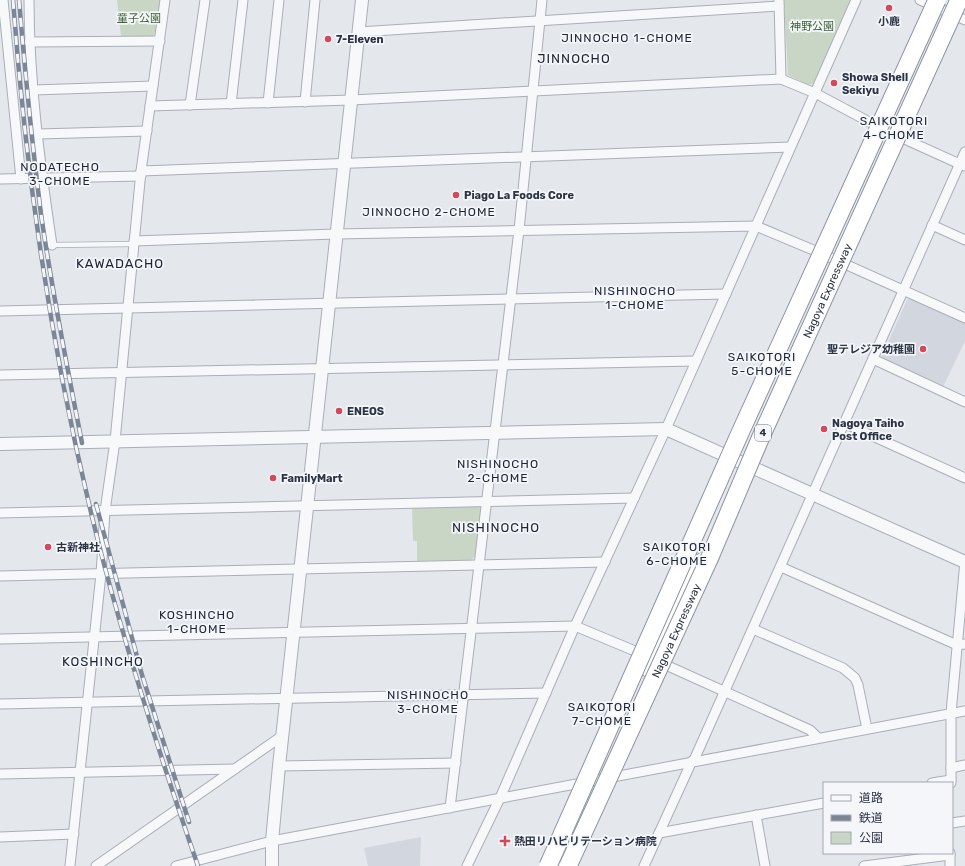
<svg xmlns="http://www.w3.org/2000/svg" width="965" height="866" font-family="Rubik,'Noto Sans JP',sans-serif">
<rect width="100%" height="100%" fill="#e4e7ec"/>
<!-- built -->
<g fill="#d2d6de">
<path d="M911,298L965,323V341L943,387L883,360L882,356L907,300Z"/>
<path d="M421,837L420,866H368L364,848Z"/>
</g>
<!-- green -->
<g fill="#c9d6c5">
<path d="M117,0H160L156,30L153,36H121Z"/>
<path d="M784,0H851L815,83L809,85L788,75Z"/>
<path d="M478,506L481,509L475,556L471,560L417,561V541H413L412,507Z"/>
</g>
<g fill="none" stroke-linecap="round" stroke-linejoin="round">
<defs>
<path id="service" d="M52,245L134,244"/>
<g id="minor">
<path d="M3,0L21,179"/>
<path d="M29,0C29,82 40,164 52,245"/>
<path d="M920,0L965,20"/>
<path d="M779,1L781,79"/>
<path d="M358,32L779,6"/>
<path d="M29,42L160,41"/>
<path d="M34,90L153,86"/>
<path d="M305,102L315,0"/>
<path d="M268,103L279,0"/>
<path d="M231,104L243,0"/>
<path d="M190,105L205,0"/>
<path d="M150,106L351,100L781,79L815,93L875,125"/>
<path d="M38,134L147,131"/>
<path d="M900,137L964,166"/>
<path d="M141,171L790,147"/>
<path d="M0,179L141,176"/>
<path d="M932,225L965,240"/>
<path d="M134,241L336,234L756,226L818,252L965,318"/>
<path d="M0,311L726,294"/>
<path d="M873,359L965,402"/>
<path d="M0,375L696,361"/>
<path d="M844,423L965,478"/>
<path d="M0,513L634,498"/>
<path d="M781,567L957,645L965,644"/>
<path d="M0,576L605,562"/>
<path d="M753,629L843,668L855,678L858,685L867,729"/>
<path d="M0,639L575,626L635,651"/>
<path d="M668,666L810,730L818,738"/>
<path d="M0,704L546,693"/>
<path d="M694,760L965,152"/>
<path d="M279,766L456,763"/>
<path d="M951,768L965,765"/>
<path d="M0,774L235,769"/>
<path d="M932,783L951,780"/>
<path d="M951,783V713L965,561"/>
<path d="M450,808L519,230L542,0"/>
<path d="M756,815L765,866"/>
<path d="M952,823L965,821"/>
<path d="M659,833L824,803"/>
<path d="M0,837L74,834"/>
<path d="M70,866L101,574L105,511L115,441L141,171L165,0"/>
<path d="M96,866L282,736"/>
<path d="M176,866L272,841L965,711"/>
<path d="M467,866L500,798L575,626L666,429L856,0"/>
<path d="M644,866L692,761"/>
<path d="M864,866L950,855"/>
<path d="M950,866V853"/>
</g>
<g id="tertiary">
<path d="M0,444L666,429L965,562"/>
<path d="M272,866V841L279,766L362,0"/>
</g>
<path id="motorway" d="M648,668L697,565L710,557"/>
</defs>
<!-- service casing -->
<use href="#service" stroke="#a9aeb7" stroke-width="6"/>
<!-- minor casing -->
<use href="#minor" stroke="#a9aeb7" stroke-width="11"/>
<!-- tertiary casing -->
<use href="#tertiary" stroke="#a9aeb7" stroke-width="14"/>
<!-- motorway casing -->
<use href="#motorway" stroke="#8b94a3" stroke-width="19"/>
<!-- service -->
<use href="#service" stroke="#f7f8fa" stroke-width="4.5"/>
<!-- minor -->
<use href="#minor" stroke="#f7f8fa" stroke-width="9"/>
<!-- tertiary -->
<use href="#tertiary" stroke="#f7f8fa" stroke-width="12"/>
<!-- motorway -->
<use href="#motorway" stroke="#fff" stroke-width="17"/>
<defs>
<g id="rail">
<path d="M13,0C27,191 56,382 105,568C132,668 164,768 198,866"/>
<path d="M19,0C25,71 32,143 41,214C52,291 67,367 82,443"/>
<path d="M96,504L142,675L189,822"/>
</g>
</defs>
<!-- rail casing -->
<use href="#rail" stroke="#7d8696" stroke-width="4.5"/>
<!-- rail -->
<use href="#rail" stroke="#f4f6f9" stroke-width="3" stroke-dasharray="9" stroke-linecap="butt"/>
<defs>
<g id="motorway-bridge">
<path d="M548,866L740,433L937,0"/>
<path id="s1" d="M568,866L710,557L760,439L959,0"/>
</g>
</defs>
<!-- motorway-bridge casing -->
<use href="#motorway-bridge" stroke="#8b94a3" stroke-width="19" stroke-linecap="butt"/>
<!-- motorway-bridge -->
<use href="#motorway-bridge" stroke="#fff" stroke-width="17"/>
</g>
<!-- markers -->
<g fill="#d1495b" stroke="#f4f6f9" stroke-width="1.5">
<circle cx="889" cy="8" r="4"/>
<circle cx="328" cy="39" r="4"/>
<circle cx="834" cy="83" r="4"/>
<circle cx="456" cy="195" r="4"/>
<circle cx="923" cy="349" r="4"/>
<circle cx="339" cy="411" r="4"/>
<circle cx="824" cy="429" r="4"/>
<circle cx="273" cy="478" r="4"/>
<circle cx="48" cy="547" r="4"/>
<path d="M503 835h4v4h4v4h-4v4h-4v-4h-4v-4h4z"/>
</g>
<g text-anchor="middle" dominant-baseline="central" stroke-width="3.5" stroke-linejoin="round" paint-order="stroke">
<!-- shield labels -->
<rect fill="#f4f6f9" stroke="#676e7b" stroke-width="1" x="755" y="425" width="16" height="16" rx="3"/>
<g font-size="10" font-weight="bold" fill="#2b3445">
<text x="763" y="433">4</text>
</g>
<!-- park labels -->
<g font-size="11" fill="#3f6138" stroke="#f4f6f9">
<text x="139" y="18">童子公園</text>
<text x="812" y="26">神野公園</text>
</g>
<!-- poi labels -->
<g font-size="11" font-weight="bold" fill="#2b3445" stroke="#f4f6f9" text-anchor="start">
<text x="889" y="21" text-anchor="middle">小鹿</text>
<text x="336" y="39">7-Eleven</text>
<text x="842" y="77">Showa Shell<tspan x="842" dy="13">Sekiyu</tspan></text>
<text x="464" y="195">Piago La Foods Core</text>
<text x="915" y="349" text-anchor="end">聖テレジア幼稚園</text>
<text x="347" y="411">ENEOS</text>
<text x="832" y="423">Nagoya Taiho<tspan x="832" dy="13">Post Office</tspan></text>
<text x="281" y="478">FamilyMart</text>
<text x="56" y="547">古新神社</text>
<text x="514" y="841">熱田リハビリテーション病院</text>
</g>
<!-- street labels -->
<g font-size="11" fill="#2b3445" stroke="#f4f6f9">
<text stroke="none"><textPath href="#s1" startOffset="631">Nagoya Expressway</textPath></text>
<text stroke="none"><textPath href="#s1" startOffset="259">Nagoya Expressway</textPath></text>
</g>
<!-- neighbourhood labels -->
<g font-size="12" letter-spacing="1" fill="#1d2536" stroke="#f4f6f9">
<text x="627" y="38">JINNOCHO 1-CHOME</text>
<text x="894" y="121">SAIKOTORI<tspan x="894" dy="14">4-CHOME</tspan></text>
<text x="60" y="167">NODATECHO<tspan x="60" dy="14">3-CHOME</tspan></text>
<text x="429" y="212">JINNOCHO 2-CHOME</text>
<text x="635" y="291">NISHINOCHO<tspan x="635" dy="14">1-CHOME</tspan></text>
<text x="762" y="357">SAIKOTORI<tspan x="762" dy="14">5-CHOME</tspan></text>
<text x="498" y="464">NISHINOCHO<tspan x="498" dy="14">2-CHOME</tspan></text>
<text x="677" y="547">SAIKOTORI<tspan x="677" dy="14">6-CHOME</tspan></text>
<text x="197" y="615">KOSHINCHO<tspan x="197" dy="14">1-CHOME</tspan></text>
<text x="428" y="695">NISHINOCHO<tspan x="428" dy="14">3-CHOME</tspan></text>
<text x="602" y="707">SAIKOTORI<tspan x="602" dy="14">7-CHOME</tspan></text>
</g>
<!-- quarter labels -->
<g font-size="13" letter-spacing="1" fill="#1d2536" stroke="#f4f6f9">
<text x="574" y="58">JINNOCHO</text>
<text x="120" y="263">KAWADACHO</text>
<text x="496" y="527">NISHINOCHO</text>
<text x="103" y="661">KOSHINCHO</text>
</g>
</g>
<!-- legend -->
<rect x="823" y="782" width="130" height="72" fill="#f4f6f9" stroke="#a4a8b1"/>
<rect x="831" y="795" width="20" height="6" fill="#f7f8fa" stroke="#a4a8b1"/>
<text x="859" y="802" font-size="12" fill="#2b3445">道路</text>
<rect x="831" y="815" width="20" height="6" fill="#7d8696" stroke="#a4a8b1"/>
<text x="859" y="822" font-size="12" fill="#2b3445">鉄道</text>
<rect x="831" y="832" width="20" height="12" fill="#c9d6c5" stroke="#a4a8b1"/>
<text x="859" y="842" font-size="12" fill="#2b3445">公園</text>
</svg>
